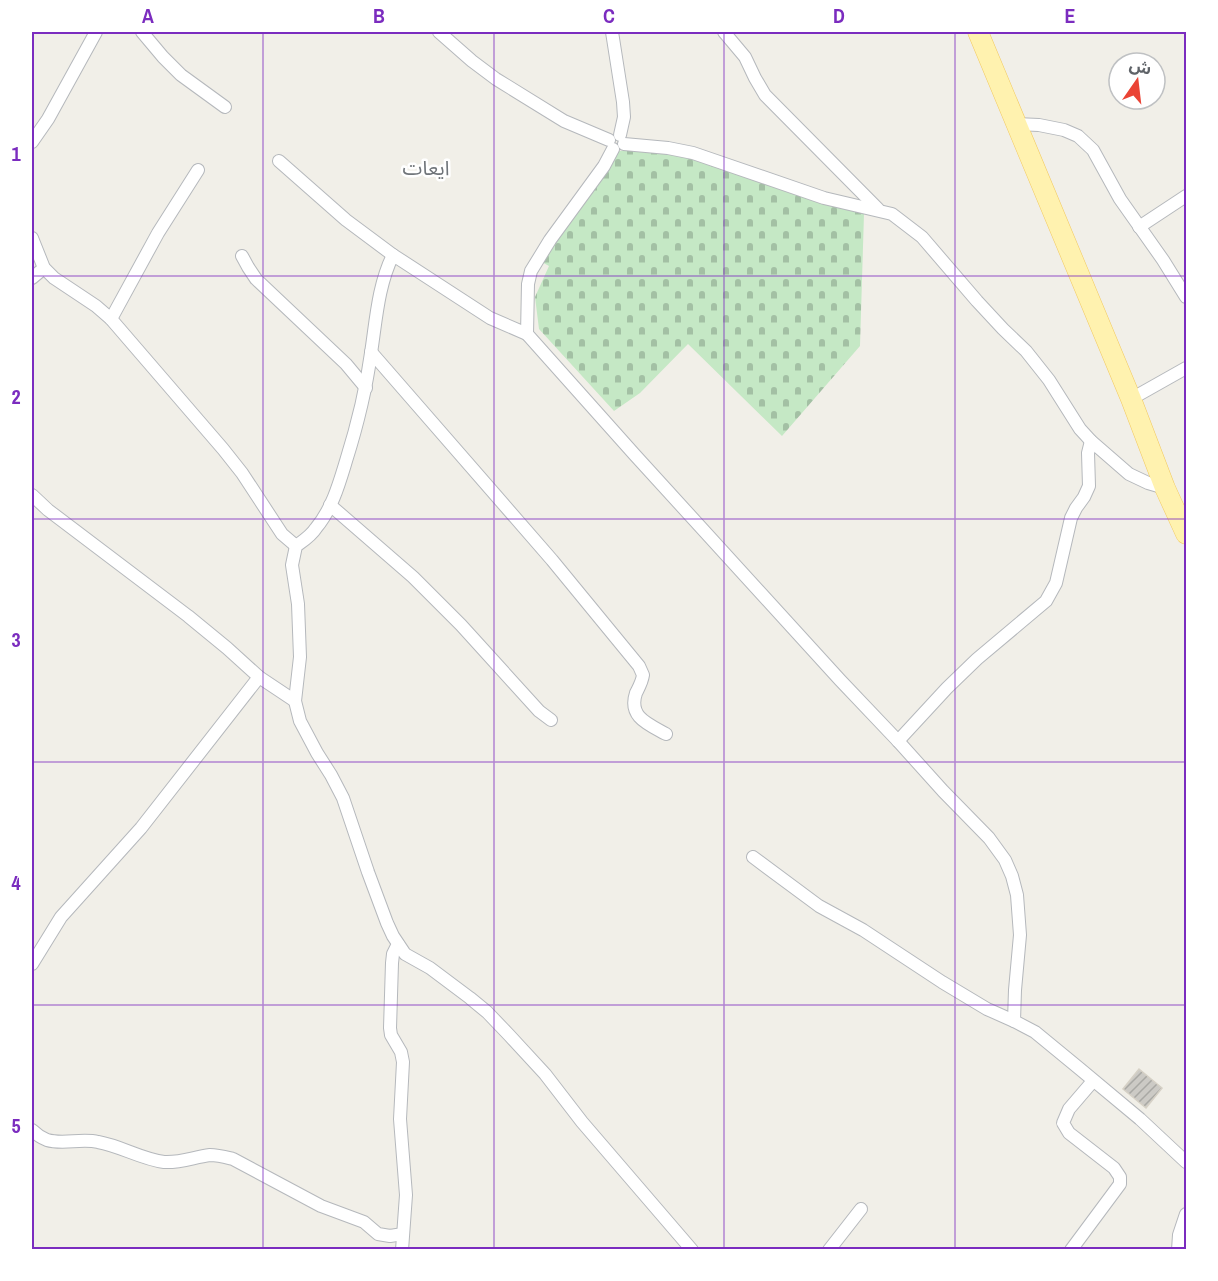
<svg xmlns="http://www.w3.org/2000/svg" width="1218" height="1281" font-family="'Archivo Narrow','Noto Sans Arabic',sans-serif">
<defs>
<pattern id="cemetery-stones" width="16" height="16" patternUnits="userSpaceOnUse" patternTransform="scale(1.5)"><rect width="16" height="16" fill="#c5e8c5"/><path d="M2 7V4a2 2 0 0 1 4 0v3zM10 15v-3a2 2 0 0 1 4 0v3z" fill="#a3c0a4"/></pattern>
<pattern id="building-hatch" width="6" height="6" patternUnits="userSpaceOnUse" patternTransform="scale(1.5)"><rect width="6" height="6" fill="#cccac5"/><path d="M-1 1l2-2M0 6l6-6M5 7l2-2" fill="none" stroke="#a9a8a4"/></pattern>
</defs>
<rect width="100%" height="100%" fill="#f1efe8"/>
<!-- cemetery -->
<path fill="url(#cemetery-stones)" d="M665,149L769,181L864,214L860,346L782,436L688,344L640,393L614,411L539,329L535,297L549,266L540,261L619,151Z"/>
<!-- building -->
<path fill="url(#building-hatch)" stroke="#d6d1c6" stroke-width="1.5" d="M1139,1069L1162,1088L1146,1108L1123,1089Z"/>
<g fill="none" stroke-linecap="round" stroke-linejoin="round">
<defs>
<g id="street">
<path d="M142,32L163,57L181,75L225,107"/>
<path d="M439,32L472,61L496,79L564,121L609,140"/>
<path d="M612,32L623,102L624,117L620,135"/>
<path d="M724,32L745,57L755,78L765,95L878,209"/>
<path d="M1016,124L1039,125L1064,130L1078,136L1093,150L1120,199L1163,260L1186,297"/>
<path d="M32,142L48,119L96,32"/>
<path d="M624,144L668,148L693,153L824,198L892,214L922,237L977,301L1003,329L1026,351L1049,380L1080,429L1091,441L1129,474L1148,483L1165,488"/>
<path d="M613,149L604,166L550,240L531,271L528,284L527,334L634,454L840,680L898,741L943,791L989,838L1005,860L1012,876L1017,895L1020,935L1015,990L1014,1021L1035,1032L1080,1069L1140,1119L1186,1162"/>
<path d="M279,161L346,220L393,255"/>
<path d="M1139,227L1186,196"/>
<path d="M32,238L44,268L54,278L96,306L111,319L223,449L242,473L282,534L296,546"/>
<path d="M242,256L248,267L256,279L346,364L366,388"/>
<path d="M32,278L44,268"/>
<path d="M111,319L158,233L198,170"/>
<path d="M527,334L490,318L393,255C378,285 376,321 371,353C366,390 357,426 346,461C339,484 332,509 316,528C311,536 303,541 296,546L292,565L298,604L300,657L295,701L300,721L317,753L331,775L343,798L368,872L387,923L393,936L405,954L430,968L470,998L487,1012L509,1035L545,1074L582,1122L692,1250"/>
<path d="M371,352L552,560L639,666L643,675C642,682 639,687 636,693C628,717 648,724 666,734"/>
<path d="M1131,399L1186,368"/>
<path d="M32,495L48,510L188,616L227,648L259,677L295,701"/>
<path d="M330,505L413,577L461,625L539,711L551,720"/>
<path d="M898,741L947,688L977,659L1046,601L1056,583L1071,518L1076,508L1084,497L1089,486L1088,453L1091,441"/>
<path d="M753,857L819,906L863,930L942,982L987,1009L1014,1021"/>
<path d="M398,944L393,954L392,963L390,1028L391,1035L401,1052L403,1062L400,1119L406,1195L402,1250"/>
<path d="M32,964L61,917L141,828L259,677"/>
<path d="M32,1130C36,1134 42,1138 47,1140C63,1145 81,1138 98,1142C121,1146 141,1159 164,1162C181,1163 194,1157 210,1155C218,1155 225,1157 233,1159L321,1206L364,1222L378,1234L390,1236L403,1234"/>
<path d="M829,1250L861,1209"/>
<path d="M1071,1250L1120,1184V1177L1114,1168L1069,1133L1063,1123L1069,1109L1093,1081"/>
<path d="M1178,1250L1179,1235L1186,1214"/>
</g>
<path id="primary" d="M978,32L1131,399L1165,488L1186,534"/>
</defs>
<!-- street casing -->
<use href="#street" stroke="#b5b8bc" stroke-width="14"/>
<!-- primary casing -->
<use href="#primary" stroke="#f2c960" stroke-width="21"/>
<!-- street -->
<use href="#street" stroke="#fff" stroke-width="12"/>
<!-- primary -->
<use href="#primary" stroke="#fff2af" stroke-width="20"/>
</g>
<!-- grid -->
<path fill="none" stroke="#7b2cbf" stroke-width="1.5" stroke-opacity="0.55" d="M263,32V1250M494,32V1250M724,32V1250M955,32V1250M32,276H1186M32,519H1186M32,762H1186M32,1005H1186"/>
<g text-anchor="middle" dominant-baseline="central" stroke-width="5" stroke-linejoin="round" paint-order="stroke">
<!-- quarter labels -->
<g font-size="20" fill="#70757a" stroke="#fff">
<text x="426" y="167">ايعات</text>
</g>
</g>
<!-- border -->
<rect width="1218" height="1281" fill="none" stroke="#ffffff" stroke-width="66"/>
<!-- north arrow -->
<g transform="translate(1137 81) rotate(14)"><circle r="28" fill="#ffffff" stroke="#bfc1c3" stroke-width="1.5"/>
<path d="M0-4.5L10 22L0 15L-10 22Z" fill="#ea4335"/>
<text y="-9" font-size="16" font-weight="bold" text-anchor="middle" fill="#5f6368">ش</text>
</g>
<rect x="33" y="33" width="1152" height="1215" fill="none" stroke="#7b2cbf" stroke-width="2"/>
<g font-size="20" text-anchor="middle" font-weight="bold" fill="#7b2cbf">
<text x="148" y="23">A</text>
<text x="379" y="23">B</text>
<text x="609" y="23">C</text>
<text x="839" y="23">D</text>
<text x="1070" y="23">E</text>
<text x="16" y="161">1</text>
<text x="16" y="404">2</text>
<text x="16" y="647">3</text>
<text x="16" y="890">4</text>
<text x="16" y="1133">5</text>
</g>
</svg>
